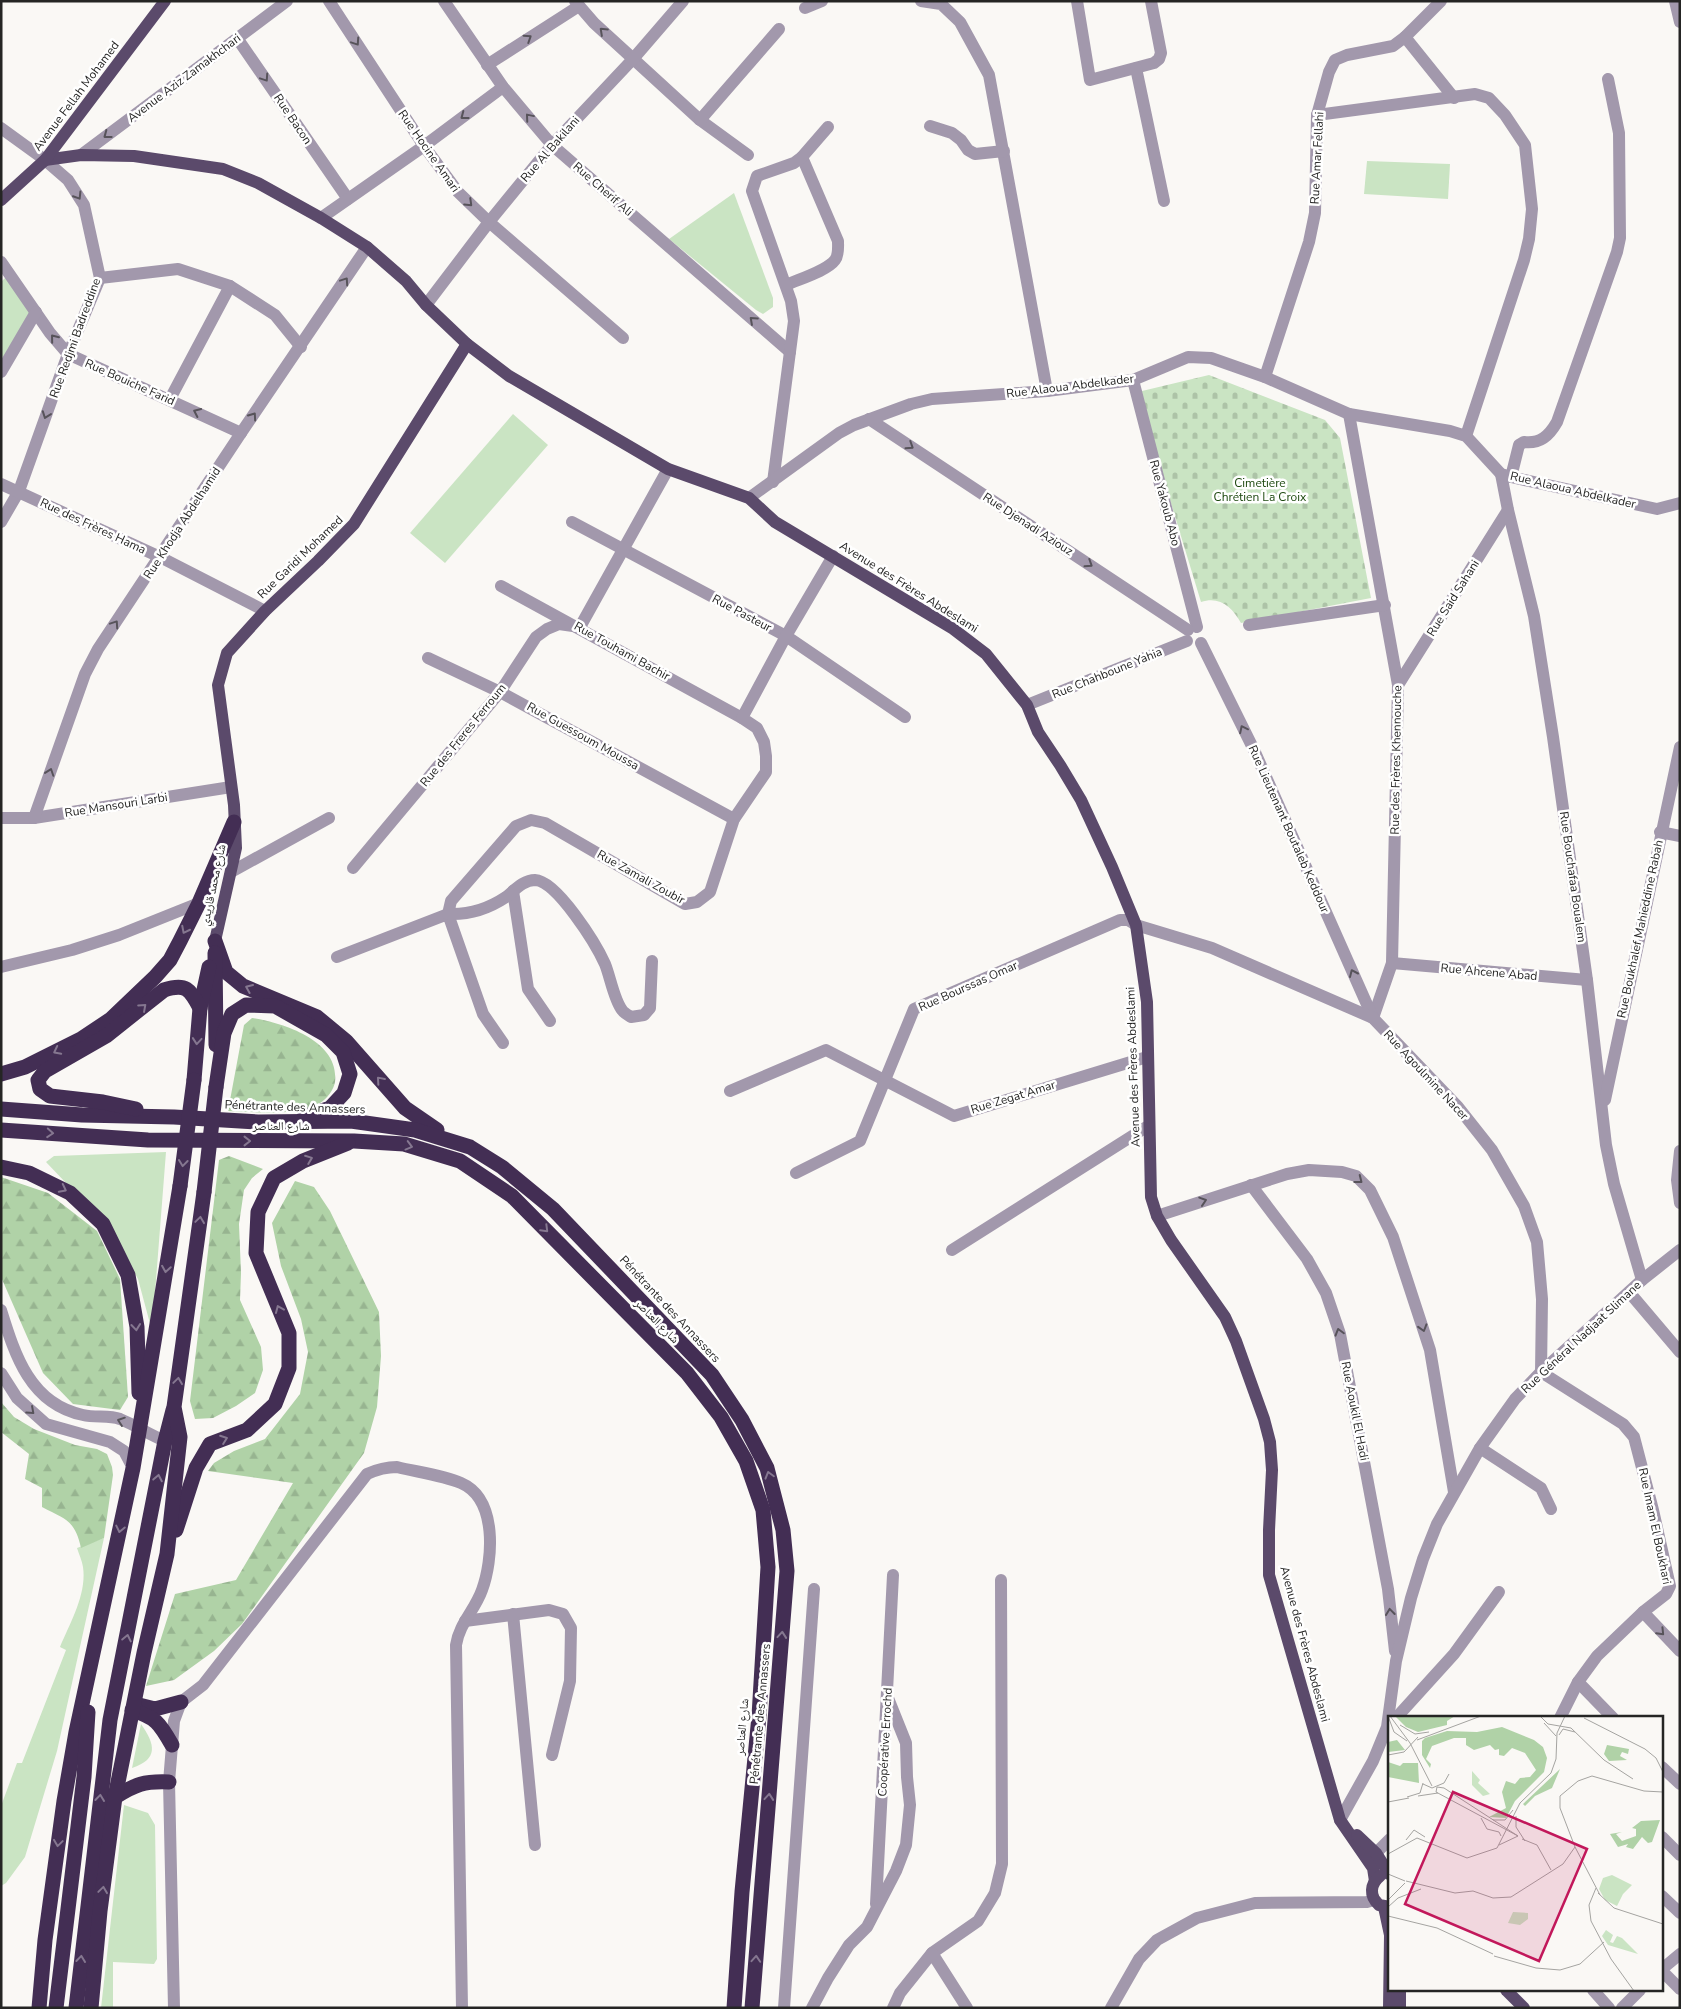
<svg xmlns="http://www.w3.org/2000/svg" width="1681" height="2009" font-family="'Nunito Sans','Noto Naskh Arabic',sans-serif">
<defs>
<pattern id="forest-firs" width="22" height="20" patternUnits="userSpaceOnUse" patternTransform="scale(1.25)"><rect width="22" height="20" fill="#b0d2a7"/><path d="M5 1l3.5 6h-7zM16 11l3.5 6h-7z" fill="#97b490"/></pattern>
<pattern id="cemetery-stones" width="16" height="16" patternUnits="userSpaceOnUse" patternTransform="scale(1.25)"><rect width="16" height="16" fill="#cae4c3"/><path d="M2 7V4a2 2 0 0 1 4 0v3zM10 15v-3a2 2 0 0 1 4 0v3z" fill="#adc3a7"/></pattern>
</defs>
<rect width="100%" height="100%" fill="#faf8f5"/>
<!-- green -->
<g fill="#cae4c3">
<path d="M1367,161L1450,164L1448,199L1364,194Z"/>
<path d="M734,193L773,298V307L763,314L756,310L669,239Z"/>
<path d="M8,275L30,312L1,361V282Z"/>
<path d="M513,414L548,445L445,563L410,533Z"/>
<path d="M166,1152L152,1331L138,1279L106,1218L66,1183L46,1162L54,1156Z"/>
<path d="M104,1538L57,1751L25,1857L6,1883L1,1886V1806L17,1763H22L66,1650L60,1647C70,1623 87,1594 83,1567C82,1561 79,1554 77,1548Z"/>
<path d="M141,1724C155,1744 159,1759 132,1768Z"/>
<path d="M124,1805L148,1813L155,1825L157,1959L154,1964L113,1962V2008H101Z"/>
</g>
<!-- forest -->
<g fill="url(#forest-firs)">
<path d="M252,1018C284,1023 340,1041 335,1082C334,1089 327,1099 320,1103C292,1117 258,1112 228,1111L244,1025Z"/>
<path d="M229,1156L263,1169L252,1178L244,1190L239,1224L241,1273L240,1300L261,1347L263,1370L255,1393L236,1406L213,1418L195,1419L190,1401L219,1160Z"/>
<path d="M1,1177L48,1193L97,1231L120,1279L128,1397L120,1410L73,1404L43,1373L1,1277Z"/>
<path d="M295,1181L314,1187L330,1211L379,1312L381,1356L377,1407L364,1453L242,1624L214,1651L174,1680L146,1686L175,1594L236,1580L293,1483L208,1471L214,1463L234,1451L265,1439L300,1394L308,1352L301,1319L281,1266L272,1223Z"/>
<path d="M1,1402L14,1417L34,1429L75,1445L97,1449L107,1454L112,1467L113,1475L104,1538L81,1548C75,1520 65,1519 42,1507V1488L25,1479L29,1454L1,1432Z"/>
</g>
<!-- cemetery -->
<path fill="url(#cemetery-stones)" d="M1209,375L1325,420L1340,438L1371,598L1241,623C1232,607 1220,596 1201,602L1139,398L1142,391Z"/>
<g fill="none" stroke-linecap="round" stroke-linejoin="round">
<!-- minor -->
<g stroke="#a298ac" stroke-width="12">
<path d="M329,1L424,146L458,192L489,222L623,338"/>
<path d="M444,1L503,87L552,145L790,352"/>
<path d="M575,1L594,23L700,120L748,155"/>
<path d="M921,1L941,4L960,22L989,75L1047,391"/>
<path d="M1077,1L1090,80L1154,63L1159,59L1161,53L1151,1"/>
<path d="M1675,1L1680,22"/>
<path d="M805,8L822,1"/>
<path d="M1405,37L1454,98"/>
<path d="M237,38L348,199"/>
<path d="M487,65L579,6"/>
<path d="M1136,68L1164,201"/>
<path d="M1317,115L1475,94L1489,98L1505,115L1525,145L1532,209L1529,239L1524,260L1466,436"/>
<path d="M700,120L779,29"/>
<path d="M930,126L952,133L961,140L968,150L975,154L1004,151"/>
<path d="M1,128L45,160L68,180L84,205L100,278L68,354L19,491L1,522"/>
<path d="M81,155L287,1"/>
<path d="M321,218L424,146L503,87"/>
<path d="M1,262L50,333L68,354L241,433"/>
<path d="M100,278L178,269L230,286L275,315L301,347"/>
<path d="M786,285C799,279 827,271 835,260C839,255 838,247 838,241L802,157"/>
<path d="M426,305L489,222L552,145L633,59L683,1"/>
<path d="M1,372L36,312"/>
<path d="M1265,377L1309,242L1315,213L1317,115L1329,72L1335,60L1347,55L1393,46L1405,37L1441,1"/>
<path d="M1133,380L1197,627"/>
<path d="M170,399L230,286"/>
<path d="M1349,414L1398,685L1392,963L1373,1018"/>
<path d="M869,419L1188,630"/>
<path d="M1501,474L1508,510L1534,616L1553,737L1587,980L1606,1145L1614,1184L1642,1280"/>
<path d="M1511,477L1519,445L1524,442C1540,444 1549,436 1557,422L1617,252L1620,238L1619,133L1608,79"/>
<path d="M773,482L794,321L791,301L752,191L757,176L794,163L802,157L828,127"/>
<path d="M1,484L160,557L265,611"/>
<path d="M749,498L839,433L854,425L911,404L932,399L1047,391L1133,380L1188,357L1211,358L1265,377L1349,414L1450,431L1466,436L1501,474L1511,477L1657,509L1680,503"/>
<path d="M572,522L786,636L905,717"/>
<path d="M501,586L742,718"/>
<path d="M1249,625L1385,605"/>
<path d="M1201,643L1254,750L1373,1018"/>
<path d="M428,658L500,692L734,819"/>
<path d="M1398,685L1508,510"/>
<path d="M1027,705L1187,641"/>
<path d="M1,818H34L231,787"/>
<path d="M34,818L85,674L98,649L241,433L367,247"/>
<path d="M1660,832L1680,836"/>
<path d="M353,868L500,692L536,637L547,629L559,624L580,627L668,469"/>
<path d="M231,872L329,818"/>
<path d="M513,891L528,989L550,1021"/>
<path d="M337,957L448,914L483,1014L503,1043"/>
<path d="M652,961L650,1008L644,1015L631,1017C628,1015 624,1013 622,1010C614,1000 610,976 605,964C596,944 557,881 535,880C523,880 514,891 506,897C488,909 469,915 448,914L451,901L516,826L531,820L545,823L685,904L697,902L710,892L734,819L766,772V756L764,742L757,728L742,718L786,636L833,556"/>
<path d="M1392,963L1587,980"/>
<path d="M1,967L72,950L119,935L199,903"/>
<path d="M730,1091L826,1050L954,1116L1147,1057"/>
<path d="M1605,1100L1680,747"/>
<path d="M1680,1151L1677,1180L1680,1203"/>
<path d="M796,1173L860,1141L914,1009L1120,920H1128L1136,925L1212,948L1373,1018L1458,1107L1492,1150L1524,1206L1537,1242L1542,1299L1541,1372"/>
<path d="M1251,1185L1307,1259L1326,1293L1340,1334L1388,1589L1395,1651"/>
<path d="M1157,1216L1287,1174L1309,1170L1342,1172L1356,1176L1370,1190L1393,1237L1430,1350L1454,1492"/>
<path d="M952,1250L1148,1126"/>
<path d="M1629,1292L1680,1352"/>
<path d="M1,1310C15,1355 30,1404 83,1415C95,1418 109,1415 120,1419C135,1425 150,1435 165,1441"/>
<path d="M1541,1372L1623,1424L1634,1437L1653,1510L1670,1586L1666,1594L1643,1612L1597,1656L1578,1682L1560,1718"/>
<path d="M1,1373L17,1398L46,1424L110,1442L124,1451L133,1468"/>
<path d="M1480,1448L1541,1488L1551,1509"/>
<path d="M1643,1612L1680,1651"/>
<path d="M513,1614L535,1845"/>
<path d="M465,1621L549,1610L563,1614L571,1628L570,1681L552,1755"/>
<path d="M1578,1682L1613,1718"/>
<path d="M1396,1718L1454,1654L1499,1592"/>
<path d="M1662,1767L1680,1784"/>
<path d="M1340,1820L1373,1761L1387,1727L1396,1661L1411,1598L1423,1559L1437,1524L1480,1448L1515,1399L1541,1372L1642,1280L1680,1250"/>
<path d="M1662,1837L1680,1855"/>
<path d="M1376,1853L1390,1839"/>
<path d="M1662,1896L1680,1913"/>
<path d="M876,1904L893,1575"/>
<path d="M932,1953L978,1921L995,1893L1002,1864L1001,1580"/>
<path d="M1662,1969L1680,1954"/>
<path d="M1662,1971L1680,1989"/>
<path d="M1593,1990L1609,2008"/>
<path d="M174,2008L169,1782L174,1721L181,1702L203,1685L367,1474C378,1469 386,1467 397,1467C417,1472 442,1475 461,1483C498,1499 493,1560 482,1590C475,1610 459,1624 456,1645L462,2008"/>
<path d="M784,2008L814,1589"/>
<path d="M812,2008L828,1978L849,1945L867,1927L896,1871L906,1845L910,1805L907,1777L906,1743L888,1698"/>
<path d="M893,2008L900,1993L932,1953L967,2008"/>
<path d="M1111,2008L1139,1959L1157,1940L1197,1918L1255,1903L1367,1902L1374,1900L1376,1901"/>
<path d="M1622,2008L1640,1990"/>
</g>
<!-- major -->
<g stroke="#5b4a6b" stroke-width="12">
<path d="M45,160L81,155L134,156L223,169L258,183L321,218L367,247L406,281L426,305L467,344L509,376L668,469L749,498L775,522L952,628L986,654L1027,705L1038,732L1060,765L1081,800L1112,867L1136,925L1147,1002L1151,1197L1157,1216L1171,1240L1225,1317L1236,1341L1264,1419L1270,1442L1272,1470L1269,1530V1575L1340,1820L1373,1868L1375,1881"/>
<path d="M1,200L45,160L165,1"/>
<path d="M215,941L236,848L234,805L218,685L227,653L265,611L318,561L354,524L467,344"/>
<path d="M1357,1835L1376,1853L1389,1874"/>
<path d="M1380,1876C1370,1884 1369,1896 1379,1905L1390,1907"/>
<path d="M1384,1907L1390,1935"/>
<path d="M1506,1990L1524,2008"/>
<path d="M1389,2008L1390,1936"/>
<path d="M1400,2008V1990"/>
</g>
<!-- highway -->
<g stroke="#432e54" stroke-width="15">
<path d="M215,941L226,972L243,986L317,1017L346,1041L405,1108L437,1130"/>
<path d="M215,953L216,1045"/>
<path d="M1,1074L25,1067L81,1039L111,1019L155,977L170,960L180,941L199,903L234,822"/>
<path d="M194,1080L200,1008L209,967"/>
<path d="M216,1087L224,1033L232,1014L246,1005L275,1006L326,1035L343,1052L350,1074L344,1093L330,1108L304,1117"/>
<path d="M1,1109L82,1115L174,1117L258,1122L351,1121L415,1130L470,1147L502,1167L553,1209L712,1375L742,1420L767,1468L783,1530L787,1571L752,2008"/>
<path d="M136,1109L103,1102L50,1096L40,1089L38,1080L45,1071L106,1036L164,990C186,983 190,989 200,1008"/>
<path d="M1,1130L148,1140L354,1141L404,1144L460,1161L512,1196L687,1373L721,1417L746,1461L763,1510L768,1567L759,1716L742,1892L734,2008"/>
<path d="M1,1167L29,1173L70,1193L103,1224L128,1275L137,1327L139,1393"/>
<path d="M176,1530L196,1468L210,1444L247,1430L275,1404L289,1368V1333L256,1253L258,1212L274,1178L303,1161L348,1143"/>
<path d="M139,1705L155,1709L181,1702"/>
<path d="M132,1710C156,1718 159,1722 172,1745"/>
<path d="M115,1797C136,1784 144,1781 169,1782"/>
<path d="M39,2008L45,1940L64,1801L76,1732L133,1468L180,1186"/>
<path d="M56,2008L84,1777L88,1712"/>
<path d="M76,2008L110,1720L165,1441L173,1410"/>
<path d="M91,2008L100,1911L115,1797L144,1653L167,1554L180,1437L174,1407L204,1192"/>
</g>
<!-- highway-bridge -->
<g stroke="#432e54" stroke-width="15">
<path d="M180,1186L194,1080"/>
<path d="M204,1192L216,1087"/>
</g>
</g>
<!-- one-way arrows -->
<defs><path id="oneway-chevron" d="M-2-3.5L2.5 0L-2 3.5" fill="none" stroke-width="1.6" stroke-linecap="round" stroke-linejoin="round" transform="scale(1.25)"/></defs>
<g stroke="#57535a">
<use href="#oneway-chevron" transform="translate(603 31) rotate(-137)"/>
<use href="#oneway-chevron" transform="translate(528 38) rotate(-33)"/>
<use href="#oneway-chevron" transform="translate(356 42) rotate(56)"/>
<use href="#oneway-chevron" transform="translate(265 78) rotate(56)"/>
<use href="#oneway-chevron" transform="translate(464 116) rotate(143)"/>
<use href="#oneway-chevron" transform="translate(529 117) rotate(-130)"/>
<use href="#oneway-chevron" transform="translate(107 135) rotate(143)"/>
<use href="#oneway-chevron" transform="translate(78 196) rotate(58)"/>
<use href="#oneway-chevron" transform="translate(469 203) rotate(44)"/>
<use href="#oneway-chevron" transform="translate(345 281) rotate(-56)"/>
<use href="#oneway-chevron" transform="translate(753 320) rotate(-138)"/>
<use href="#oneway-chevron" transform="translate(54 338) rotate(-129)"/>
<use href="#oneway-chevron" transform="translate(197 412) rotate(-155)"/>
<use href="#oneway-chevron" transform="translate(46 415) rotate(110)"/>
<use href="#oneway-chevron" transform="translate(253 416) rotate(-55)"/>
<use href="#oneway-chevron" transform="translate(910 446) rotate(33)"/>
<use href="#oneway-chevron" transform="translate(1089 564) rotate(33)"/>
<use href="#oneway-chevron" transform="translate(115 624) rotate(-56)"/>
<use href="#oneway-chevron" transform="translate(1243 729) rotate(-116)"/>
<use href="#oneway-chevron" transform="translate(50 772) rotate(-71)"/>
<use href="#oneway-chevron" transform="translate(1353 973) rotate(-114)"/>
<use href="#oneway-chevron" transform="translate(1359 1180) rotate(38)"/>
<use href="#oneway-chevron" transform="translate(1203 1201) rotate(-18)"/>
<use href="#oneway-chevron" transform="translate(1423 1328) rotate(73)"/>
<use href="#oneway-chevron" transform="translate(1339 1332) rotate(-106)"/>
<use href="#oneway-chevron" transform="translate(31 1411) rotate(42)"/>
<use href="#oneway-chevron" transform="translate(121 1421) rotate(-161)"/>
<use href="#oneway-chevron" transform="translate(1390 1612) rotate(-97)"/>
<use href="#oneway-chevron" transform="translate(1661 1632) rotate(46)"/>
</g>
<g stroke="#857790">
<use href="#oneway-chevron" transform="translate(185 930) rotate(117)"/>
<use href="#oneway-chevron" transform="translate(249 988) rotate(-157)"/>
<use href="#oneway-chevron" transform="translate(143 1007) rotate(-42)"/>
<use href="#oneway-chevron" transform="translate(197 1041) rotate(95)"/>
<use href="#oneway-chevron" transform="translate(57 1051) rotate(153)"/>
<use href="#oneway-chevron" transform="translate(380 1080) rotate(-131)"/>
<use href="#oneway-chevron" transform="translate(50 1133) rotate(4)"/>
<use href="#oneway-chevron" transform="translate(247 1141)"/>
<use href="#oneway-chevron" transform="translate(409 1146) rotate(15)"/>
<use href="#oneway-chevron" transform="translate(309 1159) rotate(-21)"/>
<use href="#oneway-chevron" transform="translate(183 1163) rotate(97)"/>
<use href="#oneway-chevron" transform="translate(63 1189) rotate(27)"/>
<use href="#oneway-chevron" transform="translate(200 1220) rotate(-82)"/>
<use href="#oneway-chevron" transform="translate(545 1229) rotate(45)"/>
<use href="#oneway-chevron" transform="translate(166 1269) rotate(99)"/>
<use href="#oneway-chevron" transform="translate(279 1309) rotate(-113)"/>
<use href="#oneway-chevron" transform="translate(136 1327) rotate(84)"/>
<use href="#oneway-chevron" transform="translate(178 1381) rotate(-82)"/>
<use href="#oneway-chevron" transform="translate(224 1439) rotate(-20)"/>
<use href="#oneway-chevron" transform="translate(769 1475) rotate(-106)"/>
<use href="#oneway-chevron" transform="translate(158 1478) rotate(-79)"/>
<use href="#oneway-chevron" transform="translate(120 1529) rotate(102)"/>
<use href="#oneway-chevron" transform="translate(782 1635) rotate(-85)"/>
<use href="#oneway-chevron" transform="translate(127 1638) rotate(-78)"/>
<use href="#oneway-chevron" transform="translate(769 1797) rotate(-85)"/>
<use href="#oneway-chevron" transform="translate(100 1798) rotate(-83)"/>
<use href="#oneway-chevron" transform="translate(58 1843) rotate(98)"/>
<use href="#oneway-chevron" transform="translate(103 1890) rotate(-82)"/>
<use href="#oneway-chevron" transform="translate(81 1959) rotate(-83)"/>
<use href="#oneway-chevron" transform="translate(756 1959) rotate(-86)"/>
</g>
<g text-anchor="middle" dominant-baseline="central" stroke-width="5" stroke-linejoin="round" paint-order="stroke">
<!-- street labels -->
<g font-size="12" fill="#252524" stroke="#fff">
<text transform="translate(184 78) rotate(-37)">Avenue Aziz Zamakhchari</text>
<text transform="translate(76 96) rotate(-53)">Avenue Fellah Mohamed</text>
<text transform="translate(293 119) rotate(56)">Rue Bacon</text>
<text transform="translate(550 149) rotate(-49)">Rue Al Bakilani</text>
<text transform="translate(429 151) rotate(55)">Rue Hocine Amari</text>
<text transform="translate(1317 158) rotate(-87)">Rue Amar Fellahi</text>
<text transform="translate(603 189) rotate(41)">Rue Cherif Ali</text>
<text transform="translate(75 338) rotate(-70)">Rue Redjmi Badreddine</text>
<text transform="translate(130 382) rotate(24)">Rue Bouiche Farid</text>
<text transform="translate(1070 386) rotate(-7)">Rue Alaoua Abdelkader</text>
<text transform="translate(1573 490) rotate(13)">Rue Alaoua Abdelkader</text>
<text transform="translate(1165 503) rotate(75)">Rue Yakoub Abo</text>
<text transform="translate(182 523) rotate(-57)">Rue Khodja Abdelhamid</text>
<text transform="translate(1028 524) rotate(33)">Rue Djenadi Aziouz</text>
<text transform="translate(93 526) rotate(25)">Rue des Frères Hama</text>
<text transform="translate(300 557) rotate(-44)">Rue Garidi Mohamed</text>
<text transform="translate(909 587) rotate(32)">Avenue des Frères Abdeslami</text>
<text transform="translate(1453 598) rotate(-58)">Rue Said Sahani</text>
<text transform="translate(742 613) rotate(28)">Rue Pasteur</text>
<text transform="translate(622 651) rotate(29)">Rue Touhami Bachir</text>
<text transform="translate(1107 673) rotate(-22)">Rue Chahboune Yahia</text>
<text transform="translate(463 735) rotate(-51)">Rue des Freres Ferroum</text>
<text transform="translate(583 736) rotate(29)">Rue Guessoum Moussa</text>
<text transform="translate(1396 760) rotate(-89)">Rue des Frères Khennouche</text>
<text transform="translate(116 805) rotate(-9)">Rue Mansouri Larbi</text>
<text transform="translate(1289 829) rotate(66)">Rue Lieutenant Boutaleb Keddour</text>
<text transform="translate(641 877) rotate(29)">Rue Zamali Zoubir</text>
<text transform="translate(1573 877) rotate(82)">Rue Bouchafaa Boualem</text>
<text transform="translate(213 885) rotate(-78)">شارع محمد قاريدي</text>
<text transform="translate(1640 929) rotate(-78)">Rue Boukhalef Mahieddine Rabah</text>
<text transform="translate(1489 972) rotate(5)">Rue Ahcene Abad</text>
<text transform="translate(968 986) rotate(-24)">Rue Bourssas Omar</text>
<text transform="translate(1133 1067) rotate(-92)">Avenue des Frères Abdeslami</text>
<text transform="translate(1426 1075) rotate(47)">Rue Agoulmine Nacer</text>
<text transform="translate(1013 1097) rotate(-17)">Rue Zegat Amar</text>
<text transform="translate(295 1107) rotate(2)">Pénétrante des Annassers</text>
<text x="281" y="1126">شارع العناصر</text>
<text transform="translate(670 1309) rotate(47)">Pénétrante des Annassers</text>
<text transform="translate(657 1321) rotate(45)">شارع العناصر</text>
<text transform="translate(1581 1337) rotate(-43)">Rue Général Nadjaat Slimane</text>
<text transform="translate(1355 1411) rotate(79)">Rue Aoukil El Hadi</text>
<text transform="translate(1655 1526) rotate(78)">Rue Imam El Boukhari</text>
<text transform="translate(1305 1644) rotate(75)">Avenue des Frères Abdeslami</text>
<text transform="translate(760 1714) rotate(-85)">Pénétrante des Annassers</text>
<text transform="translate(742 1727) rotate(-85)">شارع العناصر</text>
<text transform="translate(885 1742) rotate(-87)">Coopérative Errochd</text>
</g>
<!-- park labels -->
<g font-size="12" fill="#1e4910" stroke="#fff">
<text x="1260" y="483">Cimetière<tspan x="1260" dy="14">Chrétien La Croix</tspan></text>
</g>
</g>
<!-- overview -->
<g transform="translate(1388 1716)">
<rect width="275" height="275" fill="#faf8f5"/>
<path d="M84,55L92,64L90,67L102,78L95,80L84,69ZM224,159L244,169L235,178L229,190L217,184L211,173L215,162ZM218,214L225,219L222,226L225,227L229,220L234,222L250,238L220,229L214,220Z" fill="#cae4c3"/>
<path d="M7,0H67L59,5V9L30,16L18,11ZM114,11L146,24L155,31L159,42L156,56L127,85L118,102L101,101L118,92L114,76L118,65L127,68L132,62L142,61L148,54L137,37L124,32L116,40L111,39V33L107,34L102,29L86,34L78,29V22H66L44,30L38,43L43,48L42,52L34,39V25L37,22L59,15L89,16ZM9,24L17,34L0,36V26ZM219,29L241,33L240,38L234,36L232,40L239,44L221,45L216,38ZM0,46L12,50L15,47H30L31,67L0,61ZM172,53L164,72L147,80L137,90L135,88ZM272,104L264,126L260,127L254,121L245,133L238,131L240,128L230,131L222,118L234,116L228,118L234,125L248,120V113L244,112L253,105Z" fill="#b0d2a7"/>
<path d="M125,196L140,197V203L132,209L120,207Z" fill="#cae4c3"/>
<path fill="none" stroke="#a5a4a1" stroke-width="1" d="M0,0L6,16L19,25M2,0L22,27L44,70M152,0L160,8L183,12L216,44L245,63M196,2L257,33L268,42L275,56M156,7L168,20M12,9L27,18L41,16M171,19L175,13L187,16M29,24L93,0M0,39L16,36L30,21M35,68L44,72L56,67L61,58M49,71L56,72L130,120L48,76ZM30,80L50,77M19,81L32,77L35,67M0,86L21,82M128,100V111L137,125M93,102L99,113L111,116L113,120M105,104H117L125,94M134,123L149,129L163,154M18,124L26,114L37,121M111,129L130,120M0,138L29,122L79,142L109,132L132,87L163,57L168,43L169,17L177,0M0,158L17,165M18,165L67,177L85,175L105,182L123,181L175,148L187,131M208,172L201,189L203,205L223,243L246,275M210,177L226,192L275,208M212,179L187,131L172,92V80L190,65L204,60L256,75L275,76M0,184L17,167M0,191L10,182L33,173M0,200L49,212L105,238M106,240L148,252L172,254L192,248L216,226"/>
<path fill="#c2185b" fill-opacity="0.15" stroke="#c2185b" stroke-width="2.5" d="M65,76L199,133L151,245L17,188Z"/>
<rect width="275" height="275" fill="none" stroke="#252524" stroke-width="2.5"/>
</g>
<!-- border -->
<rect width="1681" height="2009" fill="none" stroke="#252524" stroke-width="5"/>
</svg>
